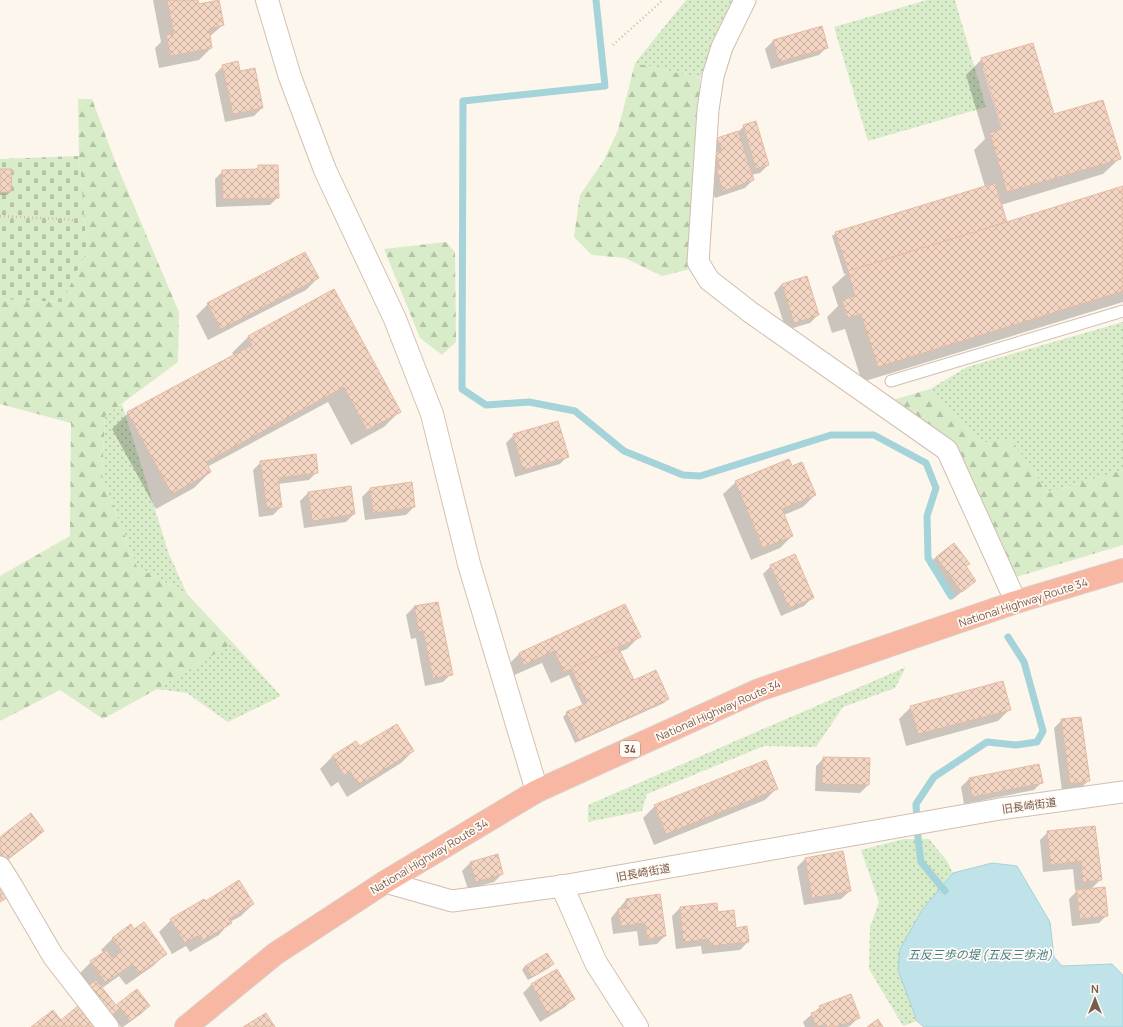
<svg xmlns="http://www.w3.org/2000/svg" width="1123" height="1027" font-family="Manrope,'Noto Sans JP',sans-serif">
<defs>
<pattern id="grass-dots" width="8" height="8" patternUnits="userSpaceOnUse"><rect width="8" height="8" fill="#d8ecc9"/><path d="M2 2h.1M6 6h.1" fill="none" stroke="#b4c2a5" stroke-width="1.8" stroke-linecap="round"/></pattern>
<pattern id="forest-firs" width="22" height="20" patternUnits="userSpaceOnUse"><rect width="22" height="20" fill="#d8ecc9"/><path d="M5 1l3.5 6h-7zM16 11l3.5 6h-7z" fill="#b4c2a5"/></pattern>
<pattern id="cemetery-stones" width="16" height="16" patternUnits="userSpaceOnUse"><rect width="16" height="16" fill="#d8ecc9"/><path d="M2 7V4a2 2 0 0 1 4 0v3zM10 15v-3a2 2 0 0 1 4 0v3z" fill="#b4c2a5"/></pattern>
<pattern id="building-cross-hatch" width="8" height="8" patternUnits="userSpaceOnUse"><rect width="8" height="8" fill="#f3d5c3"/><path d="M0 0l8 8M0 8l8-8" fill="none" stroke="#cab0a1"/></pattern>
</defs>
<rect width="100%" height="100%" fill="#fdf6ec"/>
<!-- grass -->
<g fill="url(#grass-dots)">
<path d="M686,0H737L700,78L635,63Z"/>
<path d="M927,0H955L986,107L868,141L834,27Z"/>
<path d="M1123,322V470L1048,493L1011,440L981,443L930,389L967,367Z"/>
<path d="M122,404L169,554L187,594L137,567L102,478L105,416Z"/>
<path d="M233,643L281,696L228,722L187,693L157,689Z"/>
<path d="M906,667L895,688L843,707L816,747L764,746L647,794L642,811L588,822V805Z"/>
<path d="M904,839H929L947,861L953,873L922,910L898,970L917,1021L903,1026L869,969L870,927L879,902L861,850Z"/>
</g>
<!-- forest -->
<g fill="url(#forest-firs)">
<path d="M635,63L700,78L694,268L662,276L625,258L592,255L574,237L580,195L604,160L618,130Z"/>
<path d="M78,99H92L115,161L179,312L178,362L105,416L102,478L137,567L187,594L233,643L157,689L103,719L60,690L0,721V576L70,536L71,423L0,404V299L62,302L87,250L79,156Z"/>
<path d="M446,242L455,252L456,342L442,355L420,338L384,249Z"/>
<path d="M930,389L981,443L1011,439L1048,493L1123,470V545L1016,577L952,443L893,400Z"/>
</g>
<!-- cemetery -->
<path fill="url(#cemetery-stones)" d="M79,156L87,250L62,302L0,299V159Z"/>
<!-- water -->
<path fill="#bfe3e8" stroke="#a5d3da" d="M992,863L1017,866L1050,922L1054,957L1062,966L1112,964L1123,975V1027H924L917,1021L898,970L900,949L922,910L953,873Z"/>
<!-- shadow -->
<g fill="#0003" fill-rule="evenodd">
<path d="M153,0H197L198,6L223,25L209,37L211,48L199,60L159,68L155,48L161,42Z"/>
<path d="M773,41L827,47L819,55L771,69L765,49Z"/>
<path d="M982,59L1054,115L1119,159L1103,174L1001,205L1006,223L1123,187V302L862,382L845,329L832,333L827,317L838,306L832,287L846,274H844L832,236L836,233L985,187L974,150L985,139L966,75ZM983,68H985L1005,133L1003,134Z"/>
<path d="M223,66L240,72L262,108L254,116L225,122L215,74Z"/>
<path d="M744,126L768,165L760,173L751,175L753,180L745,188L715,198L708,177L710,147L718,139L737,133Z"/>
<path d="M259,166L278,197L270,205L216,207L215,179L223,171L255,170Z"/>
<path d="M0,170L10,192L7,195H0Z"/>
<path d="M806,277L818,315L810,323L786,330L774,293L782,284Z"/>
<path d="M318,278L306,290L208,340L196,316L208,304Z"/>
<path d="M334,291L400,411L384,427L351,445L328,402L207,467L210,472L194,488L156,509L112,429L128,413L234,356L232,353L248,337Z"/>
<path d="M514,435L568,456L560,464L515,477L506,443Z"/>
<path d="M261,462L317,472L309,480L278,484L281,507L273,515L259,517L253,470Z"/>
<path d="M791,467L815,495L803,507L784,515L792,536L780,548L751,560L723,494L736,482Z"/>
<path d="M411,483L414,507L406,515L365,520L362,497L370,489Z"/>
<path d="M308,493L354,514L346,522L304,528L300,501Z"/>
<path d="M936,557L965,567L975,581L953,599L928,565Z"/>
<path d="M771,566L812,598L804,606L781,616L763,574Z"/>
<path d="M414,607L451,674L443,682L425,686L416,638L411,639L406,615Z"/>
<path d="M639,637L627,649L619,652L633,682L668,699L664,703L575,743L563,717L567,713L583,706L569,675L551,683L542,663L512,676L507,666L519,654Z"/>
<path d="M911,707L1010,709L998,721L906,746L899,719Z"/>
<path d="M1062,720L1089,780L1081,788L1062,791L1054,728Z"/>
<path d="M356,742L359,748L413,751L401,763L347,797L338,782L331,787L320,769L332,757Z"/>
<path d="M824,758L868,785L860,793L815,791L816,766Z"/>
<path d="M969,779L1042,782L1034,790L964,804L961,787Z"/>
<path d="M777,788L765,800L654,845L643,818L655,806Z"/>
<path d="M1095,827L1100,880L1090,890L1107,915L1099,923L1072,926L1069,899L1079,889L1075,890L1073,869L1043,872L1040,840L1048,832Z"/>
<path d="M43,831L35,839L0,866V838Z"/>
<path d="M497,855L502,874L494,882L468,889L462,871L470,863Z"/>
<path d="M805,859L850,891L841,899L804,905L797,867Z"/>
<path d="M626,900L665,936L657,944L639,946L637,931L613,934L611,918Z"/>
<path d="M205,902L253,904L241,916L230,922L219,935L190,952L186,946L172,954L159,932L171,920Z"/>
<path d="M680,908L717,913L748,942L740,950L702,954L701,946L676,949L672,916Z"/>
<path d="M134,930L165,954L153,966L126,985L119,976L102,988L116,1006H149L141,1014L123,1027H121L79,974L91,962L103,953L101,950L113,938Z"/>
<path d="M553,964L549,968L528,980L522,970L525,966Z"/>
<path d="M556,970L573,999L565,1007L540,1022L523,993L531,985Z"/>
<path d="M820,1007L858,1018L850,1026L847,1027H805L803,1022Z"/>
</g>
<g fill="none" stroke-linecap="round" stroke-linejoin="round">
<!-- stream -->
<g stroke="#a5d3da" stroke-width="7">
<path d="M596,0L605,86L463,101L462,389L486,405L529,402L575,411L624,451L683,475L700,476L831,435H874L926,463L936,488L927,516L928,558L951,596"/>
<path d="M945,891L921,862L918,839L916,804L934,777L987,742L1016,745L1037,742L1043,731L1024,662L1008,637"/>
</g>
</g>
<!-- building -->
<g fill="url(#building-cross-hatch)" stroke="#e6bba3">
<path d="M167,0H198L199,4L219,0L224,25L209,29L212,48L171,56L166,35L174,34Z"/>
<path d="M822,26L828,48L779,62L773,40Z"/>
<path d="M1033,43L1054,114L1103,100L1121,159L1007,192L990,133L1002,129L981,58Z"/>
<path d="M238,61L240,71L255,68L263,108L233,114L222,65Z"/>
<path d="M756,121L769,165L756,169L743,125Z"/>
<path d="M738,131L754,180L723,191L716,169L720,167L715,153L722,151L717,138Z"/>
<path d="M258,165H278L279,198L223,199L222,170L258,169Z"/>
<path d="M0,169H12L11,192H0Z"/>
<path d="M995,183L1007,222L848,271L835,232Z"/>
<path d="M1123,186V291L878,367L861,314L848,318L842,300L855,296L848,271Z"/>
<path d="M305,252L319,278L221,329L207,303Z"/>
<path d="M807,276L819,315L794,323L782,284Z"/>
<path d="M334,289L401,412L367,430L344,387L206,462L211,472L172,494L127,412L252,345L248,336Z"/>
<path d="M558,421L569,457L523,470L513,434Z"/>
<path d="M316,454L318,473L278,478L282,507L267,509L260,461Z"/>
<path d="M789,459L792,466L802,462L816,495L782,509L793,536L763,548L735,481Z"/>
<path d="M412,482L415,507L373,513L370,488Z"/>
<path d="M351,486L355,514L312,521L308,492Z"/>
<path d="M954,543L970,564L966,566L976,581L962,592L936,557Z"/>
<path d="M795,554L814,598L789,608L770,565Z"/>
<path d="M438,602L453,675L433,678L423,631L419,632L414,606Z"/>
<path d="M625,604L641,637L564,672L554,651L524,665L519,653Z"/>
<path d="M618,647L634,680L656,670L669,699L579,740L566,712L587,703L571,668Z"/>
<path d="M1003,681L1011,710L918,734L910,706Z"/>
<path d="M1081,717L1090,781L1070,784L1061,719Z"/>
<path d="M397,724L414,751L359,785L350,771L344,775L332,756L356,741L360,746Z"/>
<path d="M823,757L870,758L869,785L822,784Z"/>
<path d="M766,760L778,789L666,834L654,805Z"/>
<path d="M1039,764L1043,783L972,797L969,778Z"/>
<path d="M31,813L44,831L6,860L0,852V837Z"/>
<path d="M1095,826L1102,880L1083,882L1081,861L1051,865L1047,831Z"/>
<path d="M843,851L851,891L812,898L805,858Z"/>
<path d="M498,854L503,874L476,882L470,862Z"/>
<path d="M239,880L254,904L229,919L232,923L202,941L199,935L185,943L170,919L204,899L206,901Z"/>
<path d="M0,884L8,897L0,902Z"/>
<path d="M1105,887L1108,916L1080,919L1076,890Z"/>
<path d="M660,894L666,936L647,939L645,923L621,926L618,909L627,908L626,899Z"/>
<path d="M717,903L718,912L734,910L736,928L747,926L749,942L710,946L709,939L683,942L680,907Z"/>
<path d="M144,922L167,954L139,974L132,964L106,983L90,961L107,950L112,958L122,951L112,938L131,924L134,929Z"/>
<path d="M547,953L554,964L532,977L525,966Z"/>
<path d="M557,969L575,999L548,1014L531,984Z"/>
<path d="M96,980L116,1005L137,989L150,1006L130,1021L120,1009L109,1017L86,987Z"/>
<path d="M851,994L860,1018L835,1027H827L826,1024L816,1027L811,1013L821,1010L819,1006Z"/>
<path d="M79,1005L96,1027H31L53,1010L61,1020Z"/>
<path d="M266,1013L275,1027H243Z"/>
<path d="M878,1019L883,1027H867Z"/>
</g>
<g fill="none" stroke-linecap="round" stroke-linejoin="round">
<defs>
<path id="lane" d="M891,381L1123,311"/>
<g id="street">
<path d="M745,0L722,47L713,76L708,110L698,262L709,280L750,312L947,450L1016,602"/>
<path d="M0,867L12,886L53,956L108,1027"/>
<path d="M385,882L452,901L562,886L1000,809L1123,792"/>
</g>
<g id="secondary">
<path d="M267,0L290,77L325,170L395,319L432,414L469,564L537,791"/>
<path d="M562,886L596,963L637,1027"/>
</g>
<path id="highway" d="M186,1027L275,954L385,882L537,791L759,690L1016,602L1123,570"/>
</defs>
<!-- lane casing -->
<use href="#lane" stroke="#d1beb0" stroke-width="13"/>
<!-- street casing -->
<use href="#street" stroke="#d1beb0" stroke-width="23"/>
<!-- secondary casing -->
<use href="#secondary" stroke="#d6c0b0" stroke-width="24"/>
<!-- highway casing -->
<use href="#highway" stroke="#dad1cd" stroke-width="24"/>
<!-- path -->
<g stroke="#d9b8a5" stroke-width="2.5" stroke-dasharray="1 3" stroke-linecap="butt">
<path d="M613,45L663,0"/>
<path d="M0,216L78,220"/>
</g>
<!-- lane -->
<use href="#lane" stroke="#fff" stroke-width="11"/>
<!-- street -->
<use href="#street" stroke="#fff" stroke-width="21"/>
<!-- secondary -->
<use href="#secondary" stroke="#fff" stroke-width="22"/>
<!-- highway -->
<use href="#highway" stroke="#f7b7a3" stroke-width="22"/>
</g>
<g text-anchor="middle" dominant-baseline="central" stroke-width="3.5" stroke-linejoin="round" paint-order="stroke">
<!-- shield labels -->
<rect fill="#fffaf3" stroke="#a28b7f" stroke-width="1" x="620" y="741" width="20" height="16" rx="3"/>
<g font-size="10" font-weight="bold" fill="#7a5c4d">
<text x="630" y="749">34</text>
</g>
<!-- street labels -->
<g font-size="11" fill="#7a5c4d" stroke="#fffaf3">
<text transform="translate(1023 602) rotate(-18)">National Highway Route 34</text>
<text transform="translate(718 710) rotate(-24)">National Highway Route 34</text>
<text transform="translate(1029 805) rotate(-8)">旧長崎街道</text>
<text transform="translate(429 856) rotate(-31)">National Highway Route 34</text>
<text transform="translate(643 872) rotate(-10)">旧長崎街道</text>
</g>
<!-- water labels -->
<g font-size="12" font-style="italic" fill="#437c86" stroke="#fffaf3">
<text x="980" y="954">五反三歩の堤 (五反三歩池)</text>
</g>
</g>
<!-- north arrow -->
<g transform="translate(1095 999)" stroke="#fffaf3" stroke-width="3" paint-order="stroke">
<path d="M0-3L7 15L0 10L-7 15Z" fill="#7a5c4d"/>
<text y="-6" font-size="11" font-weight="bold" text-anchor="middle" fill="#7a5c4d">N</text>
</g>
</svg>
